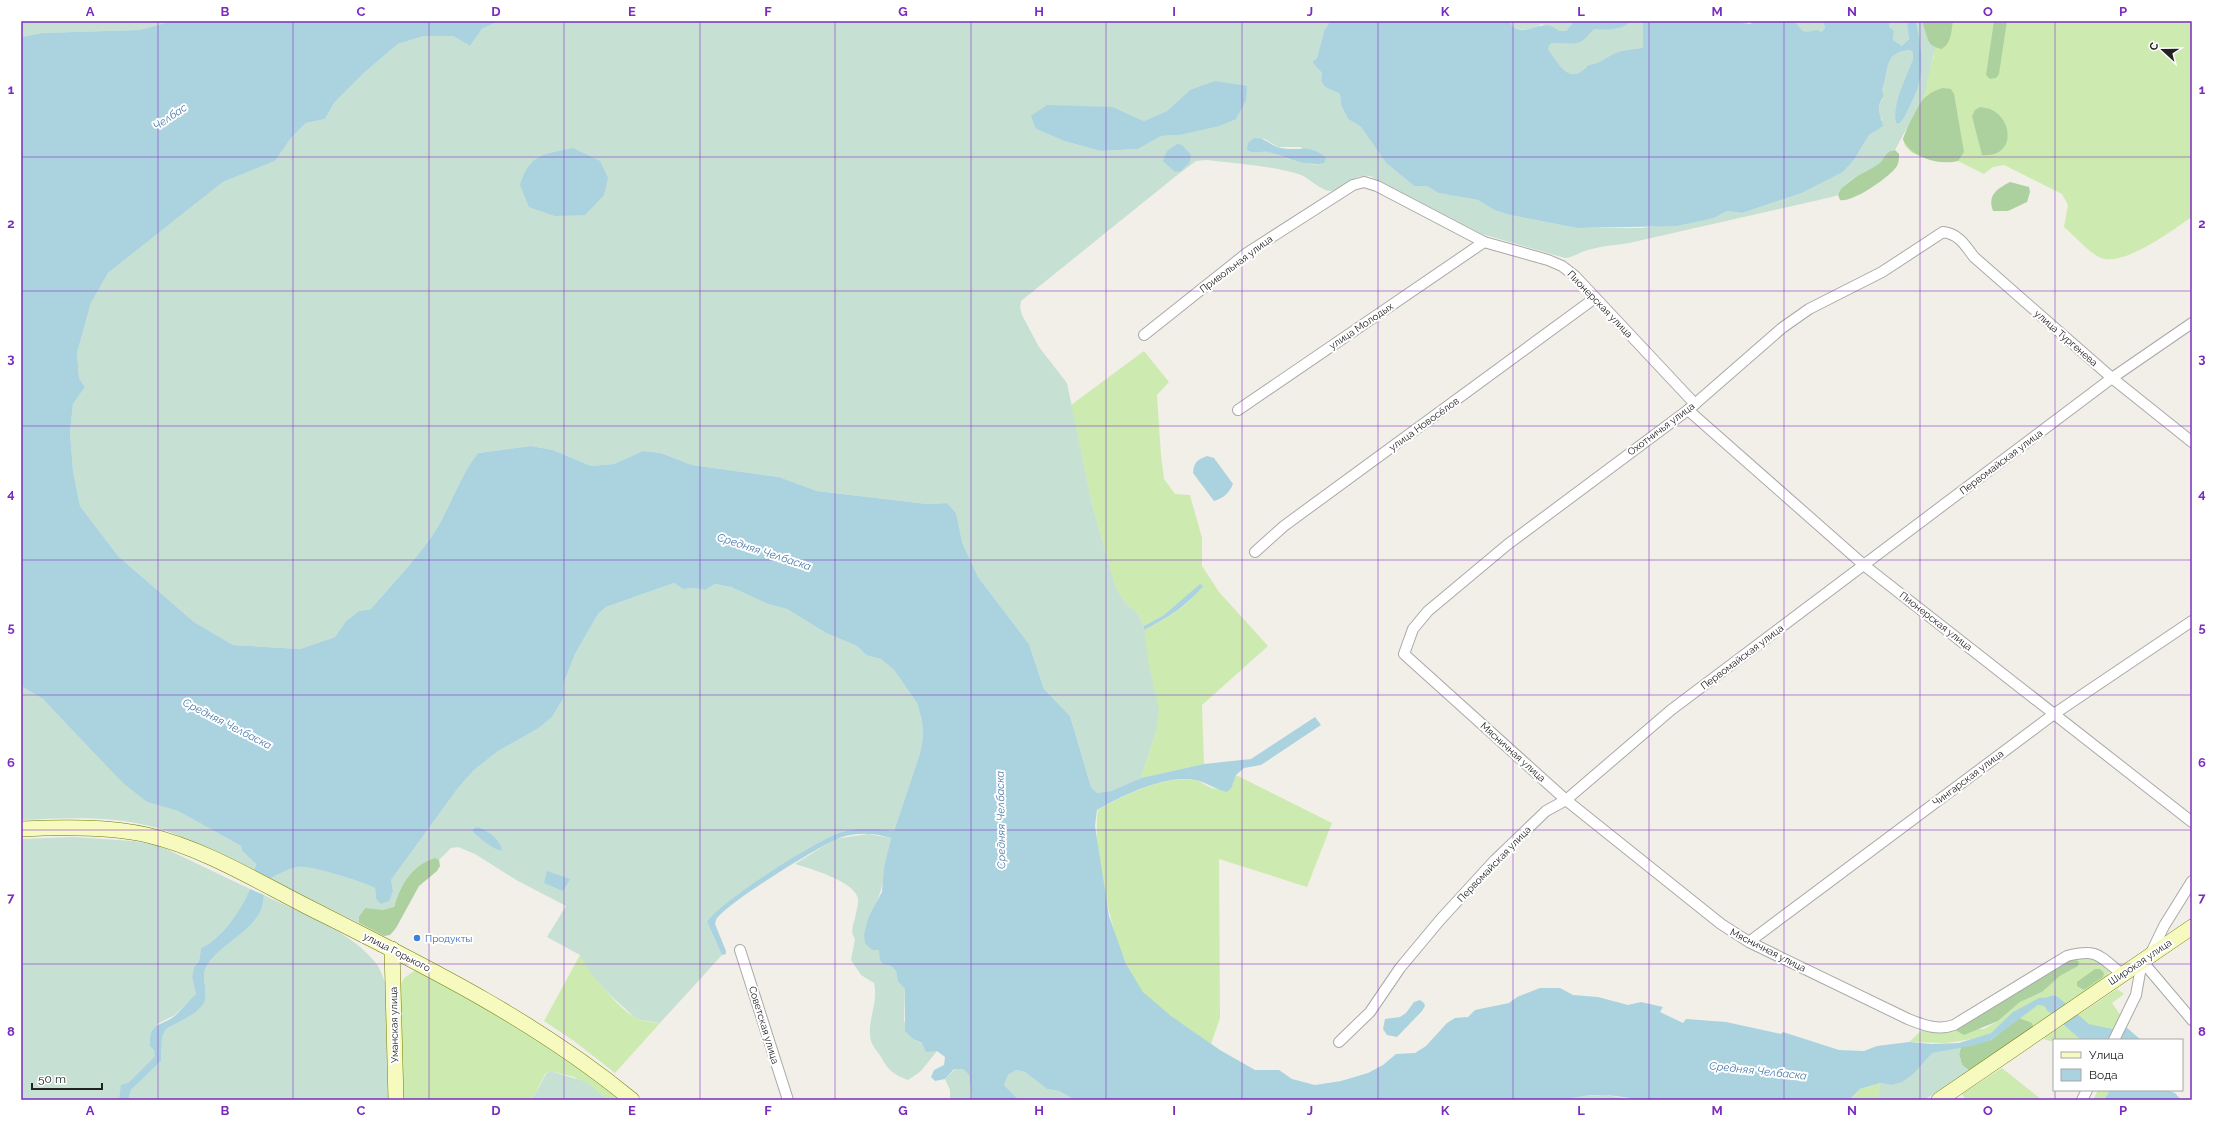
<svg xmlns="http://www.w3.org/2000/svg" width="2213" height="1121" font-family="Raleway,sans-serif">
<rect width="100%" height="100%" fill="#f2efe9"/>
<!-- grass -->
<g fill="#cdebb0">
<path d="M1922,21H2192V217C2172,230 2122,269 2099,257C2086,250 2075,236 2064,227L2068,205L2062,194L2004,165L1993,167L1984,174L1958,161L1943,162L1912,153L1905,146L1903,139L1934,56Z"/>
<path d="M1144,351L1169,382L1157,395L1161,455L1164,479L1175,494L1190,495L1202,538V566L1219,592L1268,646L1202,705L1204,764L1141,778L1156,732L1144,630C1160,622 1196,603 1200,585L1164,615L1144,626L1138,614L1125,602L1116,588L1092,504L1071,405Z"/>
<path d="M1236,775L1332,823L1307,887L1219,859L1220,1018L1211,1044C1189,1028 1162,1013 1143,992C1115,961 1091,850 1098,810C1122,796 1165,775 1194,780C1202,781 1209,789 1217,789C1221,790 1227,787 1232,787Z"/>
<path d="M580,955C593,975 616,1008 638,1019C644,1022 653,1022 660,1023L615,1073L574,1041L544,1021Z"/>
<path d="M2073,958H2094L2110,969L2107,977L2063,1006L2053,997L2001,1024L1991,1033L1973,1039L1946,1043L1909,1042L1923,1029H1984L1998,1021L2020,1002L2042,992L2060,976L2073,969Z"/>
<path d="M414,971H422L552,1048L621,1100H607L574,1077L550,1071L545,1074L532,1100H401L399,988L404,978Z"/>
<path d="M2117,989L2124,994L2112,1003L2121,1016L2108,1040H2054V1042L2043,1039Z"/>
<path d="M2038,1005L2049,1007L2054,1012L2033,1027L2019,1018Z"/>
<path d="M2002,1068L2042,1100H1966L1962,1094Z"/>
<path d="M1880,1083L1878,1100H1849L1860,1089Z"/>
<path d="M2098,1090H2110L2104,1100H2093Z"/>
</g>
<!-- forest -->
<g fill="#add19e">
<path d="M1922,21H1953C1951,32 1952,42 1942,49C1927,47 1924,35 1922,21Z"/>
<path d="M1994,21H2007L1999,74L1996,78L1990,79L1986,75Z"/>
<path d="M1943,88L1951,89L1954,94L1964,152L1958,161C1940,166 1909,157 1903,139C1912,117 1918,94 1943,88Z"/>
<path d="M1980,107C1983,108 1989,108 1992,110C2014,121 2015,158 1982,155L1972,116L1975,110Z"/>
<path d="M1895,150L1899,154C1899,158 1899,162 1897,166C1890,177 1852,203 1840,200L1838,195L1840,189L1890,151Z"/>
<path d="M2010,182L2029,187L2030,192L2027,202L2008,211H1993C1987,195 1997,189 2010,182Z"/>
<path d="M435,857L439,860L440,866L437,871L419,886L396,928L390,935L384,936L359,923V916L365,908L394,907C400,885 412,865 435,857Z"/>
<path d="M2073,958L2079,962L2078,966L2060,976L2042,992L2020,1002L1998,1021L1964,1035L1957,1031V1028Z"/>
<path d="M2095,969H2100L2104,973L2103,977L2084,990L2077,986V982Z"/>
<path d="M2019,1018L2032,1023L2033,1027L1970,1071L1962,1065L1959,1054L1961,1047L1991,1040Z"/>
</g>
<!-- wetland -->
<g fill="#c6e0d4" fill-rule="evenodd">
<path d="M21,21H173L139,30L42,33L21,37Z"/>
<path d="M499,21H1330L1324,31L1317,58L1312,62L1322,73L1321,81L1325,87L1340,94L1341,105L1348,119L1361,127L1386,163L1414,186H1427L1438,193L1478,200L1494,210L1510,215L1577,228H1642L1714,218L1727,211L1742,213L1802,193L1843,172L1854,160L1869,135L1874,132L1882,120C1877,111 1878,105 1884,96L1882,90C1890,71 1882,53 1909,50L1913,52V59L1896,123L1899,124C1904,119 1906,114 1909,108C1925,77 1923,55 1916,21H1922L1929,43L1935,48L1924,96L1895,150C1885,151 1886,157 1880,163C1867,173 1844,179 1838,195L1832,197L1629,243C1615,245 1602,246 1588,250C1580,252 1574,257 1565,258L1482,234L1370,176C1350,174 1343,190 1331,191C1321,191 1310,179 1301,175C1271,165 1237,164 1206,160L1196,161L1176,176L1021,301L1020,307L1022,315L1039,347L1067,383L1092,504L1116,588L1125,602L1138,614L1144,626L1148,661L1159,709L1156,732L1141,778L1111,791L1097,793L1091,787L1070,716L1044,689L1029,644L978,577L961,543L956,513L947,503L927,504L817,491L779,477L692,465L661,453L643,451L614,464L591,466L553,450L531,446L478,453C458,480 450,509 432,536C414,562 391,585 371,609L359,611L346,621L335,637L300,649L233,645L194,622L118,556L80,506L73,471L70,432L73,404L85,387L79,378L77,353L91,303L108,273L223,182L275,161L291,138L306,123L325,119L334,103L366,71L398,44L424,36H453L470,46L482,29ZM1190,90L1179,135L1161,136L1138,149L1101,151L1064,141L1036,129L1113,107L1144,121L1167,111ZM1263,138L1278,147H1301L1316,165L1288,159L1266,151Z"/>
<path d="M1511,21H1571L1572,24L1566,31H1558L1542,24C1531,29 1519,34 1510,23Z"/>
<path d="M1632,21H1643V47C1635,50 1626,49 1618,52C1606,56 1603,63 1588,65C1570,87 1559,64 1548,49L1550,44C1575,38 1572,50 1594,29C1607,31 1621,30 1632,21Z"/>
<path d="M1794,21H1823L1825,28L1821,32L1810,31L1806,33L1801,31Z"/>
<path d="M1889,21H1907C1909,30 1912,42 1902,46L1893,40L1894,31L1889,26Z"/>
<path d="M674,583L683,589L694,588L705,590L715,584L731,587L768,604L787,609L826,633L857,646L866,655L881,659L894,670L917,703L922,721L923,738L920,753L894,831C877,828 859,827 842,832C820,838 718,903 707,922L722,955L660,1023L640,1020L633,1016L609,994L590,972L580,955L547,937L566,906L518,881L475,854L458,847L451,848L439,860L435,858C412,865 400,885 394,907L383,910L365,908L359,916V923L269,879C279,874 287,869 298,867C310,865 363,882 375,888L376,899L393,891L391,880L458,788L474,770L498,751L539,728L552,717L563,699V685L575,654L598,614L606,607ZM475,827C484,832 500,838 502,850C493,849 479,838 472,831Z"/>
<path d="M21,686L43,699L147,802L178,811L241,846L242,851L256,864L254,872C222,856 191,838 157,828C113,815 66,818 21,820Z"/>
<path d="M868,834L891,838C885,865 885,893 869,916L883,964L891,966L896,971L898,982L905,989L904,1021L913,1039L937,1051L921,1071L908,1080C894,1075 888,1070 881,1057C878,1052 873,1047 871,1041C866,1022 879,1003 874,983L861,975L851,960L855,939C850,932 853,925 855,918C856,911 860,902 857,896C852,881 809,868 795,864L835,839Z"/>
<path d="M73,837L133,841L160,846L250,889C241,911 224,937 201,948L199,961L194,967L192,977L196,994L175,1015L157,1024L155,1056L128,1083L119,1100H21V839Z"/>
<path d="M264,895C300,913 354,932 378,966C381,971 383,977 385,983L388,1100H128L131,1090L161,1061L162,1037L166,1029C177,1022 193,1017 202,1006C211,995 200,979 206,967C219,945 251,933 261,910C263,906 263,900 264,895Z"/>
<path d="M1961,1047L1959,1054L1962,1065L1970,1071L1924,1100H1878L1880,1083L1891,1085L1932,1053Z"/>
<path d="M955,1069H963L969,1075L972,1100H950V1090L945,1079Z"/>
<path d="M1016,1070L1025,1072L1047,1089L1059,1091L1075,1100H1019L1004,1085L1008,1075Z"/>
<path d="M550,1071L586,1082L607,1100H532L546,1074Z"/>
<path d="M1605,1095L1625,1098L1626,1100H1564L1578,1096Z"/>
</g>
<!-- water -->
<g fill="#aad3df">
<path d="M173,21H499L482,29L470,46L453,36H424L398,44L366,71L334,103L325,119L306,123L291,138L275,161L223,182L108,273L91,303L77,353L79,378L85,387L73,404L70,432L73,471L80,506L118,556L194,622L233,645L300,649L335,637L346,621L359,611L371,609C391,585 414,562 432,536C450,509 458,479 478,453L531,446L553,450L591,466L614,464L643,451L661,453L692,465L779,477L817,491L927,504L947,503L956,513L962,543L978,577L1029,644L1044,689L1070,716L1091,787L1097,793L1111,791L1141,778L1204,764L1251,759L1315,717L1321,725L1261,765L1244,768L1236,775L1232,787L1227,792C1215,789 1206,782 1195,780C1167,774 1121,796 1097,810L1095,826L1109,916L1126,964L1143,992L1171,1016L1220,1050L1255,1070H1279L1292,1079L1315,1085L1341,1081L1368,1073L1383,1065L1396,1054L1415,1053L1426,1046L1447,1023L1455,1018L1468,1017L1475,1010L1509,1003L1517,997L1540,988H1560L1573,995L1598,997L1628,1005L1641,1002L1663,1007L1660,1012L1683,1023L1686,1019L1726,1022L1781,1034L1783,1032L1839,1050L1864,1051L1877,1046L1909,1042L1932,1044L1959,1043L1991,1033L2013,1012L2039,998L2053,997L2063,1006L2054,1012L2049,1007L2038,1005L1991,1040L1976,1045L1932,1053L1913,1074L1902,1082L1891,1085L1880,1083L1860,1089L1849,1100H1637C1612,1094 1588,1093 1564,1100H1075L1059,1091L1047,1089L1025,1072L1016,1070L1008,1075L1004,1085L1019,1100H972L969,1075L963,1069H954L945,1079L935,1081L931,1077L934,1070L944,1065L945,1057L937,1051L926,1052L922,1043L913,1039L905,1031V989L898,982L896,971L891,966L883,964L880,960L879,950H872L865,943L864,935L869,916L882,892L884,868L891,838C875,833 858,832 842,837C825,842 723,905 716,920L715,924L726,951V954L722,955L707,922C718,903 819,838 842,832C859,827 877,828 894,831L920,753L923,738L922,721L917,703L894,670L881,659L866,655L857,646L826,633L787,609L768,604L731,587L715,584L705,590L694,588L683,589L674,583L606,607L598,614L575,654L563,685V699L552,717L539,728L498,751L474,770L458,788L391,880L393,891L389,901L381,904L376,899L375,888C363,882 310,865 298,867C287,869 279,874 269,879L254,872L256,864L242,851L241,846L178,811L147,802L123,783L43,699L21,686V37L42,33L139,30Z"/>
<path d="M1330,21H1511L1510,23C1525,42 1540,14 1559,31H1566L1572,24L1571,21H1632C1621,30 1608,31 1594,29C1590,33 1586,38 1582,41C1573,46 1561,41 1550,44L1548,49C1559,64 1570,87 1588,65C1603,63 1606,56 1618,52C1626,49 1635,50 1643,47V21H1730L1750,24L1755,21H1794C1805,33 1800,33 1817,30L1821,32L1825,28L1823,21H1889V26L1894,31L1893,40L1902,46L1909,39L1907,21H1916C1923,55 1926,76 1909,108C1906,114 1904,119 1899,124L1896,123C1892,103 1907,77 1913,59V52L1909,50C1882,53 1890,71 1882,90L1884,96C1875,108 1880,113 1883,126L1869,135L1854,160L1843,172L1802,193L1742,213L1727,211L1714,218L1676,226L1577,228L1510,215L1494,210L1478,200L1438,193L1427,186H1414L1386,163L1361,127L1348,119L1341,105L1340,94L1325,87L1321,81L1322,73L1312,62L1317,58L1324,31Z"/>
<path d="M1215,81L1247,86L1246,100L1236,119L1219,126L1179,135L1161,136L1138,149L1101,151L1064,141L1036,129L1031,116L1047,105L1113,107L1144,121L1167,111L1190,90Z"/>
<path d="M1254,138C1265,138 1268,143 1277,147C1294,153 1310,142 1326,158L1324,163C1305,167 1286,157 1268,152C1261,150 1255,155 1247,150L1248,143Z"/>
<path d="M1177,144L1182,145L1191,155L1190,162L1181,171L1175,172L1163,161L1167,151Z"/>
<path d="M573,148L600,161L608,178L604,195L585,215L555,216L529,207L520,185C530,153 543,155 573,148Z"/>
<path d="M1207,456L1214,458L1233,484C1229,493 1224,498 1214,501L1193,473C1194,462 1197,460 1207,456Z"/>
<path d="M1200,584L1203,586C1187,606 1166,619 1144,630V626L1164,615Z"/>
<path d="M475,827C484,827 501,840 502,850C495,852 477,836 472,831Z"/>
<path d="M547,871L570,879L563,891L544,883Z"/>
<path d="M250,889L264,895C263,900 263,906 261,910C251,933 219,945 206,967C200,979 211,995 202,1006C193,1017 177,1022 166,1029L162,1037L161,1061L131,1090L128,1100H119L121,1085L128,1083L155,1056L154,1050L150,1046C149,1021 162,1027 176,1015C183,1008 189,1000 196,994L192,977L194,967L199,961L201,948C223,938 241,910 250,889Z"/>
<path d="M1420,1000L1424,1003L1425,1006L1422,1011L1397,1037L1387,1035L1383,1029L1385,1019L1400,1017L1406,1013L1414,1002Z"/>
<path d="M2126,1027L2141,1040H2120Z"/>
<path d="M2110,1090H2166L2175,1093L2181,1100H2104Z"/>
</g>
<g fill="none" stroke-linecap="round" stroke-linejoin="round">
<!-- river -->
<path stroke="#aad3df" stroke-width="17" d="M2053,1004L2085,1032L2125,1040"/>
<defs>
<g id="street">
<path d="M1144,335L1247,253L1353,185L1364,182L1377,186L1484,242L1548,260L1562,266L1575,276L1695,404"/>
<path d="M1238,410L1484,242"/>
<path d="M1688,410L1865,566L2192,822"/>
<path d="M1255,552L1284,526L1595,298"/>
<path d="M1749,942L2054,714L2192,621"/>
<path d="M740,950L788,1100"/>
<path d="M2151,953L2164,926L2192,881"/>
<path d="M2142,961L2192,1020"/>
<path d="M2122,974C2099,956 2098,948 2067,956L1954,1025C1938,1031 1923,1025 1908,1019L1749,942L1721,924L1566,800L1404,654L1413,629L1428,611L1507,545L1688,410L1782,328L1809,309L1882,272L1943,232C1959,234 1965,245 1974,257L2112,378L2192,442"/>
<path d="M2114,1040L2136,995L2142,961"/>
<path d="M1339,1042L1370,1012L1400,968L1440,920L1495,860L1546,811L1566,800L1671,710L2112,378L2192,323"/>
<path d="M2082,1100L2087,1090"/>
</g>
<g id="secondary">
<path d="M21,829C61,827 108,826 147,835C203,848 255,880 306,906C419,963 534,1019 632,1100"/>
<path d="M392,949L396,1100"/>
<path d="M1939,1100L2192,927"/>
</g>
</defs>
<!-- street casing -->
<use href="#street" stroke="#a9a9a9" stroke-width="12"/>
<!-- secondary casing -->
<use href="#secondary" stroke="#707d05" stroke-width="16"/>
<!-- street -->
<use href="#street" stroke="#fff" stroke-width="10"/>
<!-- secondary -->
<use href="#secondary" stroke="#f7fabf" stroke-width="15"/>
</g>
<!-- grid -->
<path fill="none" stroke="#7b2cbf" stroke-width="1" stroke-opacity="0.55" d="M158,21V1100M293,21V1100M429,21V1100M564,21V1100M700,21V1100M835,21V1100M971,21V1100M1106,21V1100M1242,21V1100M1378,21V1100M1513,21V1100M1649,21V1100M1784,21V1100M1920,21V1100M2055,21V1040M21,157H2192M21,291H2192M21,426H2192M21,560H2192M21,695H2192M21,830H2192M21,964H2192M2055,1090V1100"/>
<!-- markers -->
<circle fill="#3f7fe0" stroke="#fff" stroke-width="1.5" cx="417" cy="938" r="4"/>
<g text-anchor="middle" dominant-baseline="central" stroke-width="4" stroke-linejoin="round" paint-order="stroke">
<!-- street labels -->
<g font-size="10" fill="#222" stroke="#fff">
<text transform="translate(1236 264) rotate(-37)">Привольная улица</text>
<text transform="translate(1600 304) rotate(46)">Пионерская улица</text>
<text transform="translate(1361 326) rotate(-34)">улица Молодых</text>
<text transform="translate(2066 338) rotate(41)">улица Тургенева</text>
<text transform="translate(1424 424) rotate(-36)">улица Новосёлов</text>
<text transform="translate(1661 429) rotate(-37)">Охотничья улица</text>
<text transform="translate(2001 462) rotate(-37)">Первомайская улица</text>
<text transform="translate(1936 621) rotate(38)">Пионерская улица</text>
<text transform="translate(1742 657) rotate(-37)">Первомайская улица</text>
<text transform="translate(1513 752) rotate(42)">Мясничная улица</text>
<text transform="translate(1968 778) rotate(-37)">Чингарская улица</text>
<text transform="translate(1494 864) rotate(-46)">Первомайская улица</text>
<text transform="translate(1768 950) rotate(27)">Мясничная улица</text>
<text transform="translate(397 952) rotate(27)">улица Горького</text>
<text transform="translate(2140 962) rotate(-34)">Широкая улица</text>
<text transform="translate(394 1025) rotate(-91)">Уманская улица</text>
<text transform="translate(764 1025) rotate(73)">Советская улица</text>
</g>
<!-- shop labels -->
<g font-size="10" fill="#366cbe" stroke="#fff" text-anchor="start">
<text x="425" y="938">Продукты</text>
</g>
<!-- water labels -->
<g font-size="11" font-style="italic" fill="#4a7aab" stroke="#fff">
<text transform="translate(170 117) rotate(-34)">Челбас</text>
<text transform="translate(764 552) rotate(18)">Средняя Челбаска</text>
<text transform="translate(227 724) rotate(27)">Средняя Челбаска</text>
<text transform="translate(1001 820) rotate(-91)">Средняя Челбаска</text>
<text transform="translate(1758 1071) rotate(6)">Средняя Челбаска</text>
</g>
</g>
<!-- border -->
<rect width="2213" height="1121" fill="none" stroke="#ffffff" stroke-width="44"/>
<!-- legend -->
<rect x="2053" y="1039" width="130" height="52" fill="#ffffff" stroke="#a7a7a7"/>
<rect x="2061" y="1052" width="20" height="6" fill="#f7fabf" stroke="#a7a7a7"/>
<text x="2089" y="1059" font-size="12" fill="#222222">Улица</text>
<rect x="2061" y="1069" width="20" height="12" fill="#aad3df" stroke="#a7a7a7"/>
<text x="2089" y="1079" font-size="12" fill="#222222">Вода</text>
<!-- north arrow -->
<g transform="translate(2163 50) rotate(291)" stroke="#ffffff" stroke-width="3" paint-order="stroke">
<path d="M0-3L7 15L0 10L-7 15Z" fill="#222222"/>
<text y="-6" font-size="11" font-weight="bold" text-anchor="middle" fill="#222222">С</text>
</g>
<!-- scale -->
<path d="M32 1083v6h70v-6" fill="none" stroke="#222222" stroke-width="2"/>
<text x="38" y="1083" font-size="12" fill="#222222" stroke="#ffffff" stroke-width="3" paint-order="stroke">50 m</text>
<rect x="22" y="22" width="2169" height="1077" fill="none" stroke="#7b2cbf" stroke-width="1.5"/>
<g font-size="13" text-anchor="middle" font-weight="bold" fill="#7b2cbf">
<text x="90" y="16">A</text>
<text x="225" y="16">B</text>
<text x="361" y="16">C</text>
<text x="496" y="16">D</text>
<text x="632" y="16">E</text>
<text x="768" y="16">F</text>
<text x="903" y="16">G</text>
<text x="1039" y="16">H</text>
<text x="1174" y="16">I</text>
<text x="1310" y="16">J</text>
<text x="1445" y="16">K</text>
<text x="1581" y="16">L</text>
<text x="1717" y="16">M</text>
<text x="1852" y="16">N</text>
<text x="1988" y="16">O</text>
<text x="2123" y="16">P</text>
<text x="11" y="94">1</text>
<text x="2202" y="94">1</text>
<text x="11" y="228">2</text>
<text x="2202" y="228">2</text>
<text x="11" y="363">3</text>
<text x="2202" y="363">3</text>
<text x="11" y="498">4</text>
<text x="2202" y="498">4</text>
<text x="11" y="632">5</text>
<text x="2202" y="632">5</text>
<text x="11" y="767">6</text>
<text x="2202" y="767">6</text>
<text x="11" y="902">7</text>
<text x="2202" y="902">7</text>
<text x="11" y="1036">8</text>
<text x="2202" y="1036">8</text>
<text x="90" y="1115">A</text>
<text x="225" y="1115">B</text>
<text x="361" y="1115">C</text>
<text x="496" y="1115">D</text>
<text x="632" y="1115">E</text>
<text x="768" y="1115">F</text>
<text x="903" y="1115">G</text>
<text x="1039" y="1115">H</text>
<text x="1174" y="1115">I</text>
<text x="1310" y="1115">J</text>
<text x="1445" y="1115">K</text>
<text x="1581" y="1115">L</text>
<text x="1717" y="1115">M</text>
<text x="1852" y="1115">N</text>
<text x="1988" y="1115">O</text>
<text x="2123" y="1115">P</text>
</g>
</svg>
